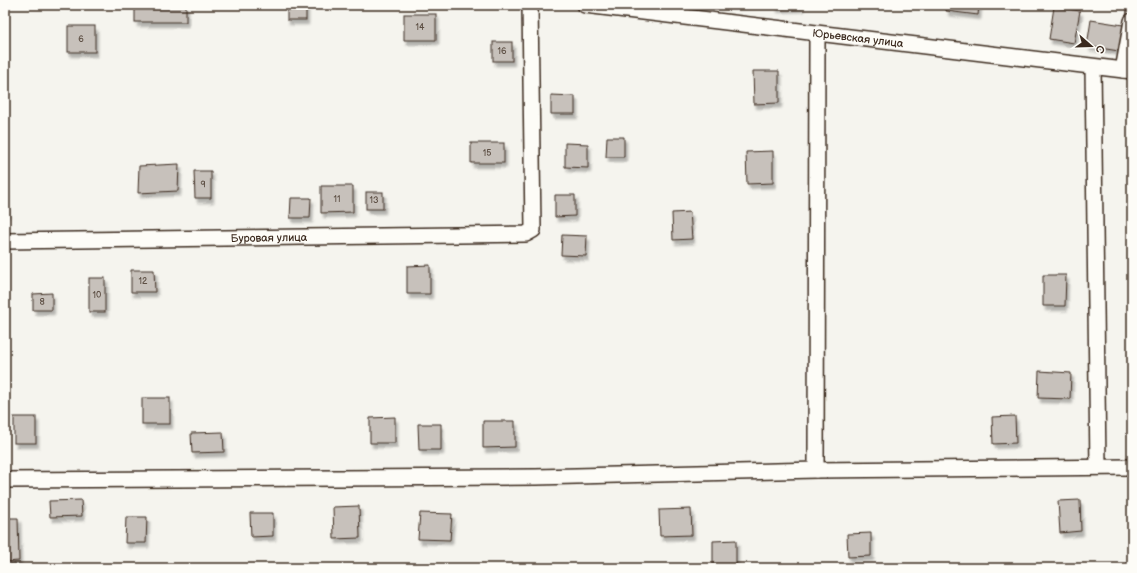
<svg xmlns="http://www.w3.org/2000/svg" width="1137" height="573" font-family="'Balsamiq Sans',sans-serif">
<defs>
<filter id="shadow"><feDropShadow dx="2.5" dy="4.5" stdDeviation="1" flood-color="#0004"/></filter>
</defs>
<rect width="100%" height="100%" fill="#f5f4ee"/>
<filter id="ink" filterUnits="userSpaceOnUse"><feTurbulence type="fractalNoise" baseFrequency=".025" numOctaves="2"/><feDisplacementMap in="SourceGraphic" scale="8" xChannelSelector="R" yChannelSelector="G"/><feConvolveMatrix kernelMatrix="1 2 1 2 8 2 1 2 1" color-interpolation-filters="sRGB"/></filter>
<g filter="url(#ink)">
<!-- building -->
<g fill="#c7c1bb" stroke="#3b2a1e" filter="url(#shadow)">
<rect x="135" y="5" width="51" height="17"/>
<rect x="287" y="5" width="19" height="15"/>
<path d="M775,5H801V7L775,8Z"/>
<path d="M947,5H979L978,15L946,11Z"/>
<path d="M1054,7L1080,11L1074,43L1049,39Z"/>
<rect x="404" y="14" width="32" height="26"/>
<path d="M1091,20L1123,25L1119,51L1087,46Z"/>
<rect x="68" y="26" width="27" height="26"/>
<rect x="493" y="42" width="19" height="19"/>
<path d="M753,71H779V103L754,104Z"/>
<path d="M551,95L575,96V114H551Z"/>
<path d="M607,137H624V157H606Z"/>
<rect x="471" y="143" width="33" height="20"/>
<path d="M565,143L588,144V168L565,167Z"/>
<path d="M773,151V183L747,184L746,152Z"/>
<path d="M179,164L178,191L138,193L139,166Z"/>
<path d="M194,171H211V198H195Z"/>
<path d="M5,186H6L7,213H5Z"/>
<path d="M321,186H353V212L321,213Z"/>
<rect x="366" y="192" width="17" height="17"/>
<path d="M555,195H575V216L555,217Z"/>
<path d="M291,198H311L310,218H290Z"/>
<path d="M690,212L692,239L673,240L672,213Z"/>
<path d="M562,235L587,236L586,256L561,255Z"/>
<path d="M430,265V294H407V266Z"/>
<path d="M131,270H154L155,292H131Z"/>
<path d="M1043,275H1066L1065,306H1043Z"/>
<rect x="89" y="278" width="16" height="34"/>
<path d="M52,293V310H33V294Z"/>
<path d="M1039,371L1071,373L1070,399L1038,398Z"/>
<rect x="142" y="398" width="28" height="26"/>
<path d="M1015,416L1016,443L993,444L992,417Z"/>
<rect x="14" y="417" width="22" height="26"/>
<path d="M395,417V443H370V418Z"/>
<path d="M483,421H515V447L483,448Z"/>
<path d="M418,424H441V450H419Z"/>
<path d="M223,432L224,452L192,453L191,433Z"/>
<path d="M81,500L82,516L50,517L49,501Z"/>
<path d="M1080,500L1081,531L1060,533L1058,501Z"/>
<path d="M359,506L360,538L334,539L333,507Z"/>
<path d="M691,509L692,535L660,536L659,510Z"/>
<path d="M250,513H273V536L251,537Z"/>
<path d="M420,513L452,514L450,540L418,539Z"/>
<path d="M126,517H147L146,543H125Z"/>
<path d="M5,518H18L19,561L5,562Z"/>
<path d="M871,533V556L848,557L847,534Z"/>
<path d="M736,540V566L713,567V541Z"/>
</g>
<g fill="none" stroke-linecap="round" stroke-linejoin="round">
<defs>
<g id="minor">
<path id="s1" d="M585,5L1132,71"/>
<path d="M1093,67L1098,467"/>
<path d="M1123,70L1132,21"/>
<path id="s2" d="M5,241L526,234L533,230L530,5"/>
<path d="M816,470L817,34"/>
<path d="M5,480L536,477L816,470L1132,467"/>
</g>
</defs>
<!-- minor casing -->
<use href="#minor" stroke="#3b2a1e" stroke-width="18"/>
<!-- minor -->
<use href="#minor" stroke="#fdfcf7" stroke-width="15"/>
</g>
</g>
<g text-anchor="middle" dominant-baseline="central" stroke-width="3.5" stroke-linejoin="round" paint-order="stroke">
<!-- number labels -->
<g font-size="9" fill="#5e5045">
<text x="420" y="27">14</text>
<text x="81" y="39">6</text>
<text x="502" y="51">16</text>
<text x="487" y="153">15</text>
<text x="203" y="184">9</text>
<text x="337" y="199">11</text>
<text x="374" y="200">13</text>
<text x="143" y="281">12</text>
<text x="97" y="295">10</text>
<text x="42" y="302">8</text>
</g>
<!-- street labels -->
<g font-size="11" fill="#3b2a1e" stroke="#fdfcf7">
<text stroke="none"><textPath href="#s1" startOffset="275">Юрьевская улица</textPath></text>
<text stroke="none"><textPath href="#s2" startOffset="264">Буровая улица</textPath></text>
</g>
</g>
<!-- margin -->
<rect width="1137" height="573" fill="none" stroke="#fdfcf7" stroke-width="20"/>
<rect x="10" y="10" width="1117" height="553" fill="none" stroke="#3b2a1e" stroke-width="1.5" filter="url(#ink)"/>
<!-- north arrow -->
<g transform="translate(1091 46) rotate(110)" stroke="#fdfcf7" stroke-width="3" paint-order="stroke">
<path d="M0-3L7 15L0 10L-7 15Z" fill="#3b2a1e"/>
<text y="-6" font-size="11" font-weight="bold" text-anchor="middle" fill="#3b2a1e">С</text>
</g>
</svg>
